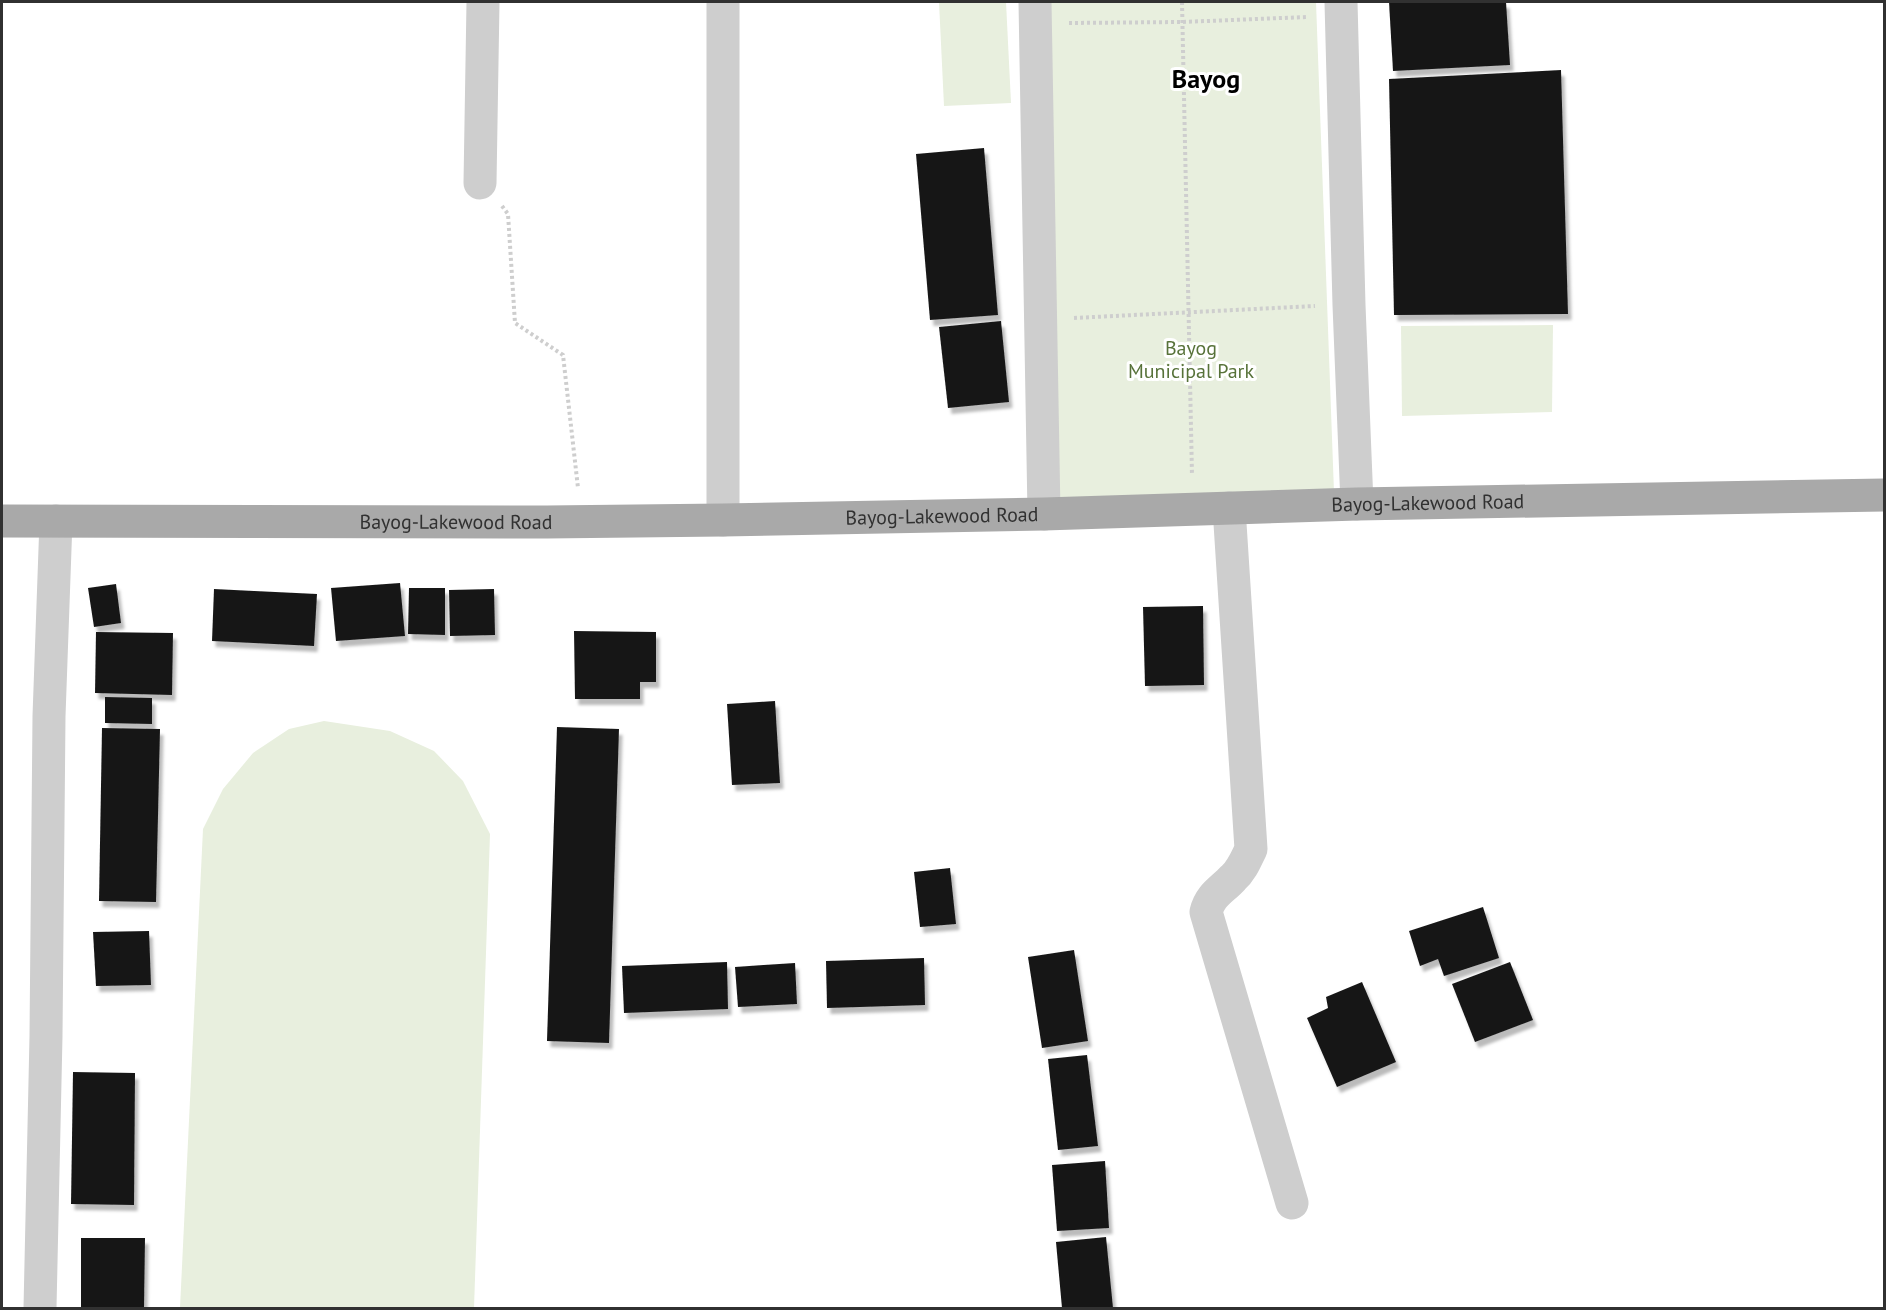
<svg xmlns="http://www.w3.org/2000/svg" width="1886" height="1310" font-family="'PT Sans',sans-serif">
<defs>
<filter id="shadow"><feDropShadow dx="3.5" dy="6" stdDeviation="1.5" flood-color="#0004"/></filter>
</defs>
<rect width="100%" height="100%" fill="#fff"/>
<!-- green -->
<g fill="#e8efde">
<path d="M939,2H1006L1011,103L944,106Z"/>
<path d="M1047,2H1316L1334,492L1056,503Z"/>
<path d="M1553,325L1552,412L1402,416L1401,326Z"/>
<path d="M324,721L390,731L434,751L463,781L490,834L474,1308H180L203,829L223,789L253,753L289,729Z"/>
</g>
<!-- building -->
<g fill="#181818" filter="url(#shadow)">
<path d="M1389,2H1506L1510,65L1393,71Z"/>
<path d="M1561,70L1568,314L1394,315L1389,79Z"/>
<path d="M984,148L998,315L930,320L916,154Z"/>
<path d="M1001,321L1009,402L948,408L939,327Z"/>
<path d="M400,583L405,636L336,641L331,588Z"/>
<path d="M116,584L121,623L94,627L88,588Z"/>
<path d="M409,588H445V635L408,634Z"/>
<path d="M214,589L317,594L314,646L212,641Z"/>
<path d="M494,589L495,635L450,636L449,590Z"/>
<path d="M1203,606L1204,685L1145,686L1143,607Z"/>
<path d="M574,631L656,632V682H640V699H575Z"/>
<path d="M96,632L173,633L172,695L95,693Z"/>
<path d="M105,697L152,698V724L105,723Z"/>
<path d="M775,701L780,783L732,785L727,704Z"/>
<path d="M557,727L619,729L609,1043L547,1041Z"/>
<path d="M102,728L160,729L156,902L99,901Z"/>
<path d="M950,868L956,924L920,927L914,872Z"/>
<path d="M1483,907L1499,958L1444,976L1438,959L1420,966L1409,931Z"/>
<path d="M149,931L151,985L96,986L93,932Z"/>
<path d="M1074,950L1088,1041L1042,1048L1028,957Z"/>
<path d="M924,958L925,1005L827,1008L826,961Z"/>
<path d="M727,962L728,1009L624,1013L622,966Z"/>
<path d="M1510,962L1533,1020L1475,1042L1452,984Z"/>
<path d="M795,963L797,1004L738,1007L735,967Z"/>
<path d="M1362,982L1396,1062L1337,1087L1307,1018L1328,1008L1326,997Z"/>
<path d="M1087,1055L1098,1146L1058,1150L1048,1059Z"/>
<path d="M73,1072L135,1073L134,1205L71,1204Z"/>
<path d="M1105,1161L1109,1228L1057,1231L1052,1165Z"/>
<path d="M1106,1237L1113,1308H1062L1056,1242Z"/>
<path d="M81,1238H145L144,1308H81Z"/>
</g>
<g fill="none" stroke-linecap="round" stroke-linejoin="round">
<!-- path -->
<g stroke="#cecece" stroke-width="4" stroke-dasharray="3 3" stroke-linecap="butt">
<path d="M1182,2L1192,475"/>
<path d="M1069,23L1182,22L1307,17"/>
<path d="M502,206L508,214L515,323L563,355L578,488"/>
<path d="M1074,318L1315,306"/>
</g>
<!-- minor -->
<g stroke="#cecece" stroke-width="33">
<path d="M1035,2L1044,514"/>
<path d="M1341,2L1349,305L1357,504"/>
<path d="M480,183L483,2"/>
<path d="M1229,508L1251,849C1246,859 1242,870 1233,878C1222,890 1210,895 1206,912L1292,1203"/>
<path d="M723,520V2"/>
<path d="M40,1308L46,1036L49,716L56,521"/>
</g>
<!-- major -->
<path stroke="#a9a9a9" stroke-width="33" id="s1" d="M2,521L547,522L723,520L1044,514L1357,504L1884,495"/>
</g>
<g text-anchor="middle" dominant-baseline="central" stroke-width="6" stroke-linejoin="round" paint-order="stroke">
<!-- park labels -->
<g font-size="20" fill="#577239" stroke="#fff">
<text x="1191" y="348">Bayog<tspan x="1191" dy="23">Municipal Park</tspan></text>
</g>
<!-- street labels -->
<g font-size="20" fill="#313131" stroke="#fff">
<text stroke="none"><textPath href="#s1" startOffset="1426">Bayog-Lakewood Road</textPath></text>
<text stroke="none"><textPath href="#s1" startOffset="940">Bayog-Lakewood Road</textPath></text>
<text stroke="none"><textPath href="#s1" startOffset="454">Bayog-Lakewood Road</textPath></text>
</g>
<!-- district labels -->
<g font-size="26" font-weight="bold" fill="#000" stroke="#fff">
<text x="1206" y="78">Bayog</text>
</g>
</g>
<!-- border -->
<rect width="1886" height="1310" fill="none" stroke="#313131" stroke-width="6"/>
</svg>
